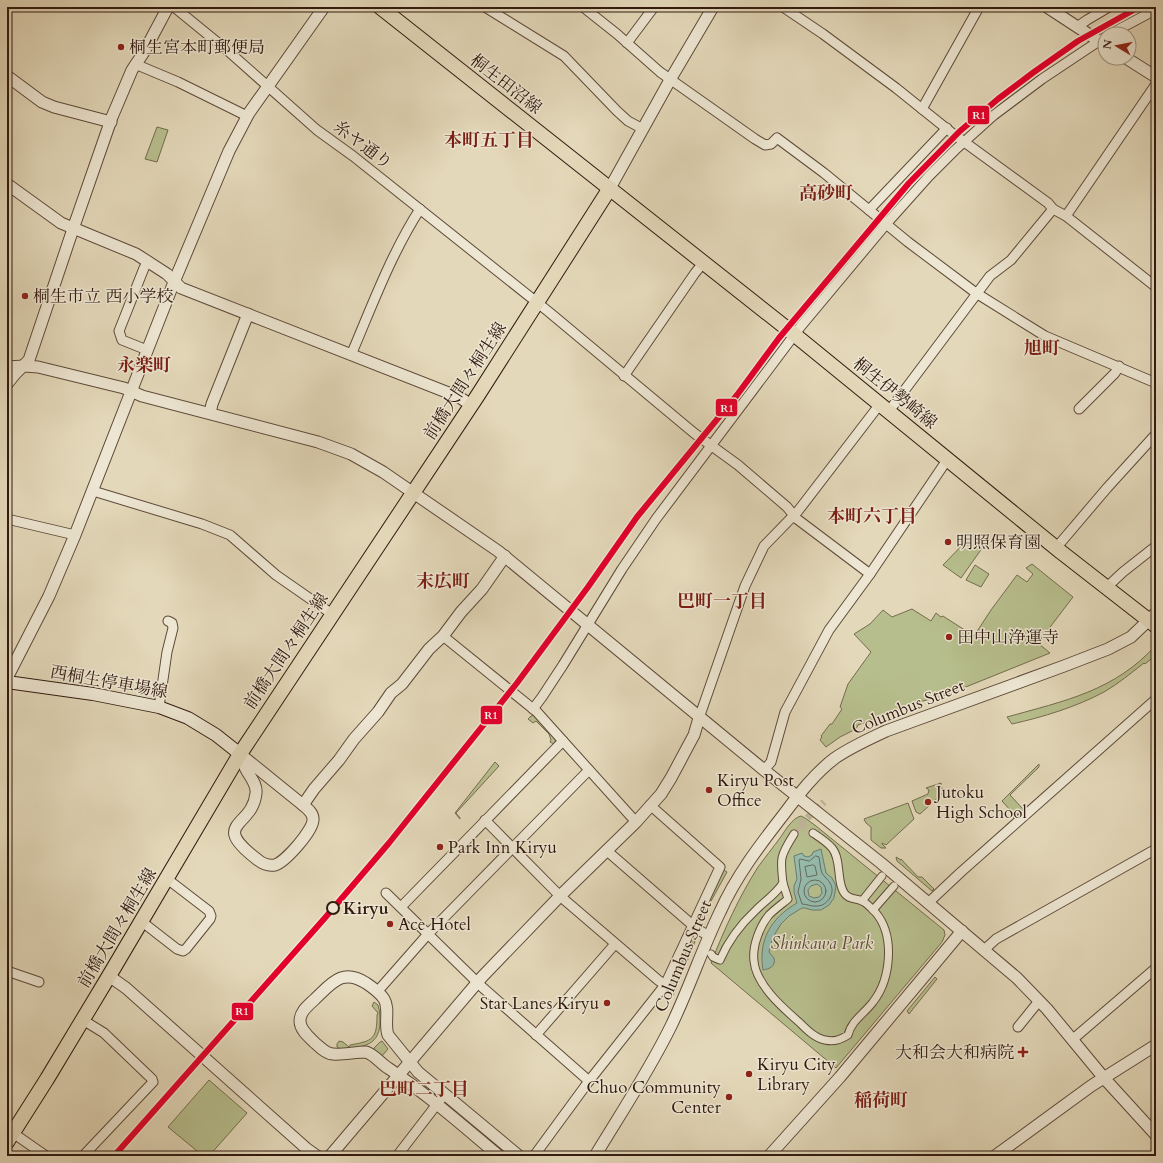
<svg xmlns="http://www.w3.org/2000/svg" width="1163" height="1163" font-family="Cardo,'Noto Serif JP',serif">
<rect width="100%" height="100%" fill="#e3d8b9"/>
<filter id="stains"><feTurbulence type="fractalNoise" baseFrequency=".005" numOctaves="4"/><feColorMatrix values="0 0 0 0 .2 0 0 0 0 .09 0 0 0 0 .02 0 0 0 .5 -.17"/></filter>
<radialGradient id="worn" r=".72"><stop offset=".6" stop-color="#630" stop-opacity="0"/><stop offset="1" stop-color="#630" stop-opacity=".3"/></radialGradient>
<!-- green -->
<g fill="#b7be8d" stroke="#746c4e">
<path d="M157,127L168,130L157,162L145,159Z"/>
<path d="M973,534L985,544L961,578L943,565Z"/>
<path d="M1032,564L1073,597L1038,643L1050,653L941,697L918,702L858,725L856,729L840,737L826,747L820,740L822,737L821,736L830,724H832L842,709L840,707L848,684L871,652L854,634L870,624L883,610L892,617L912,609L931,621L936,613L941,617L943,616L974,636L991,610L1017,575L1027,582L1033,574L1026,568Z"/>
<path d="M975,565L989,574L981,587L966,580Z"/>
<path d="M1156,645L1155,650L1156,655L1145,664L1144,663C1131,673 1118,684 1104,692C1076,707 1043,717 1012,724L1007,717C1064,701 1115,691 1156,645Z"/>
<path d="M535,715L556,739L554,744L550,742L551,740L549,734L536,721L533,723L528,719L531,716Z"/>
<path d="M495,762L499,766L456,813L460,818V819L455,813Z"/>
<path d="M1039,764V767L1010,795L1023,809L1014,818L1011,814L1012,812L1002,801Z"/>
<path d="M941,783L943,793L920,814L916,812L912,801L928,794L929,790L926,788Z"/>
<path d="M908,803L914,819L886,845L882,843V844L886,848H881L871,840V827L866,823L864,819Z"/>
<path d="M801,816L805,818L816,826L944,930L945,935L942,942L836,1068L711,963C724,930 739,897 758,867C765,857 773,848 780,838C785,831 792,818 801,816Z"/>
<path d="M896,857L901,860V859L918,877H922L934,889L932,891L897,861Z"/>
<path d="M724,870L727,872L711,901L703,922L700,920Z"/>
<path d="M691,937L696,939L673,996L667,990L670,986Z"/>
<path d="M935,977L937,979L909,1014L907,1011Z"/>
<path d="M374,1002L378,1005C380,1011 380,1017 380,1023C379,1048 359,1047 341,1049L337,1047V1044L339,1041L343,1042L349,1047L350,1045C373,1041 377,1039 377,1015L378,1013L372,1006Z"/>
<path d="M382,1041L388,1049L382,1056L375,1051L374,1048L380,1042Z"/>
<path d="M209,1080L247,1113L209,1156H203L168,1127Z"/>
<path d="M451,1106L511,1156H506L472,1128L449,1107Z"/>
</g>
<!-- water -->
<path fill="#96baab" stroke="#6e7a6d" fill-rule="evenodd" d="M821,849L826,873L832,878L836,886L834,898L829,905L821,910H812L805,908H802L789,916L781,924L776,932L772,941L769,952L774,958C776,966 770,969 763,970C758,940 771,918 797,903L794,892V886L797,879L794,856L802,853L804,856L808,857L812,855L813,852ZM817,884L821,887L822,893L819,897L814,898L809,896L808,890L811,886Z"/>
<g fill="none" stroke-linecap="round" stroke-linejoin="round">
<!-- shore -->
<g stroke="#646a5e" stroke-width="1">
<path d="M816,856L819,857C820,862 820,868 822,873C824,877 828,879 830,883C836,892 828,906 817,906C812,907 807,904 802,904L798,892L801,879L799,860L800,859L809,861Z"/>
<path d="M813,865L815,866L817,875L807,877L805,867Z"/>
<circle cx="815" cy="891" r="11"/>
</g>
<!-- pedestrian-tunnel -->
<g stroke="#bfb297" stroke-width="7" stroke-dasharray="7 3.5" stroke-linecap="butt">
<path d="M801,824L813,833"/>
<path d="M794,834L801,824L824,802"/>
</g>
<defs>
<g id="pedestrian">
<path d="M783,883L788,899C782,904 775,909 769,915C760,926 752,946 754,961C756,985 783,1008 800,1023C807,1030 815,1038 825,1040C834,1042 840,1040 848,1035C851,1021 865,1013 873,1002C891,979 895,936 876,913C872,909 867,903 862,901C856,898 850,900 845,894C836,883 842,860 832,848C827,842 819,837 813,833"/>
<path d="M862,901L882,876"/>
<path d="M873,910L894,886"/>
<path d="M711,954L713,957L720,960C728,941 741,924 756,910C765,901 776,894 783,883C780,858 780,856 794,834"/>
</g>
<g id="minor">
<path d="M174,7L228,51L317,130L353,156L549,312L694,433L738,465L787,507L797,519L870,574"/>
<path d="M485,7L564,56L617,111L628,121L643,129"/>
<path d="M583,7L617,34L660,72L755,139L765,145L771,144L777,138L781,141L824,173L908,242L976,293L1045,336L1156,383"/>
<path d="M783,7L823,34L896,88L952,133L1048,203L1053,209"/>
<path d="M1077,27L1087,20L1109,7"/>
<path d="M1110,34L1155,10"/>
<path d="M627,43L654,7"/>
<path d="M135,64L178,82L247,116"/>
<path d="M922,109L979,7"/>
<path d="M869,210L947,128"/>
<path d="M1066,216L1156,287"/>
<path d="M147,350L122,340L119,331L144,268L148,261"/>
<path d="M351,355C372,306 391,254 420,209"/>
<path d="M624,376L695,273L704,262"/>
<path d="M1079,409L1115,373L1119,366"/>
<path d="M889,411L990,276L1011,260L1053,209L1066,216L1156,84"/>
<path d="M93,491L202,524L230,535L276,575L332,614"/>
<path d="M7,519L75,535"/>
<path d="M1056,548L1107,488L1156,434"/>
<path d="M1107,587L1123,572L1156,546"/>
<path d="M443,636L537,712L563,741"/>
<path d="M159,707L167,652L173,628L172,623L168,621"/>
<path d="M533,709L542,697L563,665L622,569L656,519L801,326L887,223L929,176L955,150L994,115L1042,79L1105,37"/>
<path d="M699,718L745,586L764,546L798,511L880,404"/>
<path d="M764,770L771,762L785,712L829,630L870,574L947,460"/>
<path d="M485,820L560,896L658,980L665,985"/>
<path d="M606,850L697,929L709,936"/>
<path d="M386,893L482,987L589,1081"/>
<path d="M928,903L961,872L1156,699"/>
<path d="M401,907L563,741L636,822"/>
<path d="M141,921L177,949L183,951L186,949L210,919L211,916L209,911L166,878"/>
<path d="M984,950L996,939L1156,849"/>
<path d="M7,971L39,982"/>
<path d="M377,992L428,934L589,770"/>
<path d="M83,1020L104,1033L152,1079L153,1082L83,1156"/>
<path d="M1018,1027L1039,1001"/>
<path d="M536,1035L615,944"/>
<path d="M1072,1040L1156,968"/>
<path d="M13,1133L46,1156"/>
<path d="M397,1156L444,1095"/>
<path d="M534,1156L589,1081L665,985L720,867L650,805"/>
</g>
<g id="tertiary">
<path d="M1047,7L1105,45"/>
<path d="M1126,58L1156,77"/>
<path d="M7,76L42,102L54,107L111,122"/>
<path d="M7,184L61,223L136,254L167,274L181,288L459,397L471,405"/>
<path d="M610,188L670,80L713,7"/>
<path d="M7,367L24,366L38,367L124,388L142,396L318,442L351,454L383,472L498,551L764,770L881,863L1017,978L1047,1009L1104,1078L1156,1135"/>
<path d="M7,384L15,374L29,360L73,229L112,117L132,70L144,52L168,7"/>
<path d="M210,413L212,404L248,314"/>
<path d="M7,678L49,596L75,535L174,282L229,151L249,113L324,7"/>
<path d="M240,754L303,805C308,809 313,813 313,819C314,830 285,862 275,865C269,866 263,864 258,860C208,822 253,828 256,793C257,785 251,778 247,771C244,766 242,760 240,754Z"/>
<path d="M303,805L314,789L339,760L354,739L378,712L391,693L402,684L429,649L443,636L461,612L482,589L505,556"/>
<path d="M109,976L126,988L307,1149L317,1156"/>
<path d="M330,1156L482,977L560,896L636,822L661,794L671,778L687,748L694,735L699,718"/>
<path d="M499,1156C463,1126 427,1094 388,1068C380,1063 375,1055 366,1052C355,1052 343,1055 333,1054C326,1054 320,1047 315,1043C309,1037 300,1030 300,1021C300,1011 309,1005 315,999C332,983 342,968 366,983C372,987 380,993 384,999C390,1009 384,1024 388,1035L418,1072L519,1156"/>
<path d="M595,1156C621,1113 649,1071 671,1026C689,989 702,949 720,912C736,876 760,845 784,814C799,794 815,773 835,758C851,747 869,739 886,731L1064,666L1108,649L1131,637L1156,613"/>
<path d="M769,1156L840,1077L962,931"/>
<path d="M995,1156L1091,1086L1156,1045"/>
</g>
<path id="secondary" d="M7,682L93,694L159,707L188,718L216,735L240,754"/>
<g id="primary">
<path d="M380,7L790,331L1061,552L1156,626"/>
<path d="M7,1142L47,1079L109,976L240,754L478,395L610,188"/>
</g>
</defs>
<!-- pedestrian casing -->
<use href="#pedestrian" stroke="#5e4a3a" stroke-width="9"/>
<!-- minor casing -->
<use href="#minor" stroke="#5e4a3a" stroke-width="11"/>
<!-- tertiary casing -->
<use href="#tertiary" stroke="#5e4a3a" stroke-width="13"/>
<!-- secondary casing -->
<use href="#secondary" stroke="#311a10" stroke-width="14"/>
<!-- primary casing -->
<use href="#primary" stroke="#311a10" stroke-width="16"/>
<!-- pedestrian -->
<use href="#pedestrian" stroke="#ede6d2" stroke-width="7"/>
<!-- minor -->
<use href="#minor" stroke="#ede6d2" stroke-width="9"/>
<!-- tertiary -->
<use href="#tertiary" stroke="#ede6d2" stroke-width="11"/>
<!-- secondary -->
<use href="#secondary" stroke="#ede6d2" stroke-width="12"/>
<!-- primary -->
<use href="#primary" stroke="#e3d8b9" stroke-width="14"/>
<defs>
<path id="rail-1" d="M114,1156L324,919L389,843L517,683L588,587L637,517L737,395L779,338L909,183L960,131L998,99L1034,72L1078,41L1139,7"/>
</defs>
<!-- rail-1 casing -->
<use href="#rail-1" stroke="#ede6d2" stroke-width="9"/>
<!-- rail-1 -->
<use href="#rail-1" stroke="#e4002b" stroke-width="6"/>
</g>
<!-- markers -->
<g fill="#8f2418" stroke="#ede6d2" stroke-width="1.5">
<circle cx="121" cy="47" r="4"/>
<circle cx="25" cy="296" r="4"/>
<circle cx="948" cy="542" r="4"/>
<circle cx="949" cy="637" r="4"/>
<circle cx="709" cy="790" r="4"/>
<circle cx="928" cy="802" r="4"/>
<circle cx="440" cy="847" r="4"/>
<circle cx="390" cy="924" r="4"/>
<circle cx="607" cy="1003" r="4"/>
<path d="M1021 1046h4v4h4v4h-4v4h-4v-4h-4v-4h4z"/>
<circle cx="749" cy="1074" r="4"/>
<circle cx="729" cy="1097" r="4"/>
</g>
<circle fill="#ede6d2" stroke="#311a10" stroke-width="2" cx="333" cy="908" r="6"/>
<g text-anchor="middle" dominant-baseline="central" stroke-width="3" stroke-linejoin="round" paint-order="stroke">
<!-- poi labels -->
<g font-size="17" fill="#311a10" stroke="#ede6d2" text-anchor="start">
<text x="129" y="47">桐生宮本町郵便局</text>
<text x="33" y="296">桐生市立 西小学校</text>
<text x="956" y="542">明照保育園</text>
<text x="957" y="637">田中山浄運寺</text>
<text x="717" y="780">Kiryu Post<tspan x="717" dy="20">Office</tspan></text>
<text x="936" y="792">Jutoku<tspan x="936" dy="20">High School</tspan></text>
<text x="448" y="847">Park Inn Kiryu</text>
<text x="398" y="924">Ace Hotel</text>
<text x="599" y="1003" text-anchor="end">Star Lanes Kiryu</text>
<text x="1014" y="1052" text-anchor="end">大和会大和病院</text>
<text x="757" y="1064">Kiryu City<tspan x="757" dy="20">Library</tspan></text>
<text x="721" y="1087" text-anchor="end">Chuo Community<tspan x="721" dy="20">Center</tspan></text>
</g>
<!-- street labels -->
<g font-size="17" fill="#311a10" stroke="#ede6d2">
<text transform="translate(506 84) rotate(38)">桐生田沼線</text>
<text transform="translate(363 145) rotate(37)">糸ヤ通り</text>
<text transform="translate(465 381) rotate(-57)">前橋大間々桐生線</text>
<text transform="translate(895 393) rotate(39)">桐生伊勢崎線</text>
<text transform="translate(286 651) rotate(-56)">前橋大間々桐生線</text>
<text transform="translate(109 682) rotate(10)">西桐生停車場線</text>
<text transform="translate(908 707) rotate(-22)">Columbus Street</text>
<text transform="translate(117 928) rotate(-59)">前橋大間々桐生線</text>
<text transform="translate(683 956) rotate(-67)">Columbus Street</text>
</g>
<!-- stop labels -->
<g font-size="17" font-weight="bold" fill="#311a10" stroke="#ede6d2" text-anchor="start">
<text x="343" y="908">Kiryu</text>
</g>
<!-- park labels -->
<g font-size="17" font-style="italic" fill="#594b36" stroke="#ede6d2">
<text x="822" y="943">Shinkawa Park</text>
</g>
<!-- neighbourhood labels -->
<g font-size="18" font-weight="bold" fill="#7a1f14" stroke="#ede6d2">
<text x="489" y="140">本町五丁目</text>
<text x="826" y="193">高砂町</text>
<text x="1042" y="348">旭町</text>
<text x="144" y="365">永楽町</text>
<text x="872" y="516">本町六丁目</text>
<text x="443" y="581">末広町</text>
<text x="722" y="601">巴町一丁目</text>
<text x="424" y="1089">巴町二丁目</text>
<text x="881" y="1100">稲荷町</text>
</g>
</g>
<g stroke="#ede6d2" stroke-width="1.5">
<rect x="967" y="105" width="23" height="20" rx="4" fill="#e4002b"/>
<rect x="715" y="398" width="23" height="19" rx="4" fill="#e4002b"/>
<rect x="480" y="705" width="23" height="20" rx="4" fill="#e4002b"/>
<rect x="231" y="1002" width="23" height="19" rx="4" fill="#e4002b"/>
</g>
<g font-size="11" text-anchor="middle" font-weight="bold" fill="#fff">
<text x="979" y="119">R1</text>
<text x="727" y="412">R1</text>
<text x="491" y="719">R1</text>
<text x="242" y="1015">R1</text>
</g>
<!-- margin -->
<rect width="1163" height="1163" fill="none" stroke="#e3d8b9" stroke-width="24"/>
<rect x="8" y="8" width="1147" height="1147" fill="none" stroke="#311a10" stroke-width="2"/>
<rect x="12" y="12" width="1139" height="1139" fill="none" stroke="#311a10"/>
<!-- north arrow -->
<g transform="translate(1117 46) rotate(280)"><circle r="19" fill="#ede6d2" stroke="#a29484"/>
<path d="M0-3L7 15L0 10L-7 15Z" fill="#8f2418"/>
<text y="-6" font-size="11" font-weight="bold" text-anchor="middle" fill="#311a10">N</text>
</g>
<rect width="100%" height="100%" filter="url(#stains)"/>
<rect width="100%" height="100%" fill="url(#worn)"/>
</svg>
